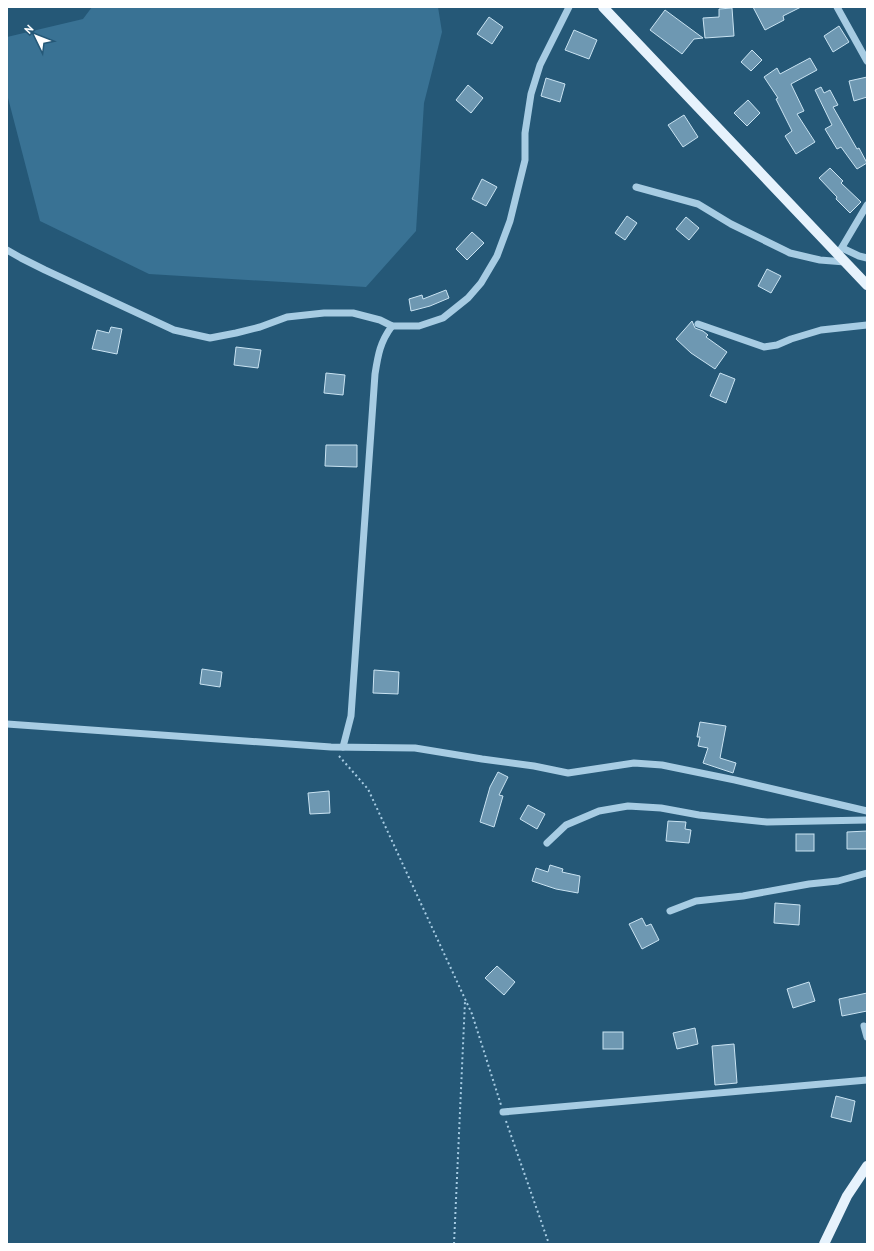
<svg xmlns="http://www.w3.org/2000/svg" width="874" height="1251" font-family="'PT Sans',sans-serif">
<rect width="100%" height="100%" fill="#255877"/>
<!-- green -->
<path fill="#397294" d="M92,7H438L442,32L424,103L416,231L366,287L149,274L40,221L7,94V37L83,19Z"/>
<!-- building -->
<g fill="#6e98b2" stroke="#c9e3f2">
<path d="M753,7H801L783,16L784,20L765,30Z"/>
<path d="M732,8L734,36L705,38L703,18L719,17V9Z"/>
<path d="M665,10L703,38L694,39L682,54L650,30Z"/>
<path d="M489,17L503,27L492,44L477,34Z"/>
<path d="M839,26L849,42L833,52L824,36Z"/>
<path d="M574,30L597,40L589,59L565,50Z"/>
<path d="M752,50L762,60L751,71L741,62Z"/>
<path d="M810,58L817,70L791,84L804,111L797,114L815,142L796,154L785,136L792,131L776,99L778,98L764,77L777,68L780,74Z"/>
<path d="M867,77V97L854,101L849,81Z"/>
<path d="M546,78L565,84L560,102L541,96Z"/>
<path d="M468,85L483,98L471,113L456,100Z"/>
<path d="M821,87L824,93L830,90L838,105L833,107L857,149L859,148L867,163L857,169L841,147L837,149L825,129L832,125L815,90Z"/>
<path d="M748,100L760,113L747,126L734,113Z"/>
<path d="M684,115L698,137L683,147L668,125Z"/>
<path d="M830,168L843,181L841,183L861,202L850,213L836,199L837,197L819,178Z"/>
<path d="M482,179L497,187L486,206L472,199Z"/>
<path d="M627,216L637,223L625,240L615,233Z"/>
<path d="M686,217L699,228L689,240L676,229Z"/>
<path d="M472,232L484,243L467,260L456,249Z"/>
<path d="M767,269L781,276L771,293L758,286Z"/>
<path d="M446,290L449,298L430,306L411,311L409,299L422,295L423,299Z"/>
<path d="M692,321L695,328L703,331L708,335L706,337L727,352L715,369L691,353L676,339Z"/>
<path d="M111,327L122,329L117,354L92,349L97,330L109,333Z"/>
<path d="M236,347L261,350L258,368L234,365Z"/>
<path d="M326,373L345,375L343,395L324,393Z"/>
<path d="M720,373L735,379L726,403L710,396Z"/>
<path d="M326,445H357V467L325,466Z"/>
<path d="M202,669L222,672L220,687L200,684Z"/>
<path d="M374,670L399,672L398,694L373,693Z"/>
<path d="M700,722L726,726L720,758L736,763L733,773L703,763L708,748L698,746L700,737H697Z"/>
<path d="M498,772L508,777L499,795L503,796L494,827L480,822L490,787Z"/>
<path d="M329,791L330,813L310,814L308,793Z"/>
<path d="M528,805L545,814L537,829L520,819Z"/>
<path d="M668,821L686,822L685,829L691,830L689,843L666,841Z"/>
<path d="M867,831V849H847V832Z"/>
<rect x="796" y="834" width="18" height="17"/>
<path d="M550,865L563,869L562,872L580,876L578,893L556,889L532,881L536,868L548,872Z"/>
<path d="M775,903L800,905L799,925L774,923Z"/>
<path d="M642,918L646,926L651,924L659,940L642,949L629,924Z"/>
<path d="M497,966L515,982L504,995L485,978Z"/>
<path d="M809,982L815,1001L793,1008L787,989Z"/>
<path d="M867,993V1011L842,1016L839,999Z"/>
<path d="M695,1028L698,1044L677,1049L673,1033Z"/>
<rect x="603" y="1032" width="20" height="17"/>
<path d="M734,1044L737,1083L715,1085L712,1046Z"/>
<path d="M836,1096L855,1101L851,1122L831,1117Z"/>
</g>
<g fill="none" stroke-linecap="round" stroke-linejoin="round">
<!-- path -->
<g stroke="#a7cce3" stroke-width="2" stroke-dasharray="2 3" stroke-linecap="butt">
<path d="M339,756L368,789L472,1014L501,1105"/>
<path d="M506,1121L549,1244"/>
<path d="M454,1244L465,1001"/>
</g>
<!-- minor -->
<g stroke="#a7cce3" stroke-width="7">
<path d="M837,7L867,61"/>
<path d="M636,187L698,204L731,224L790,253L820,260L845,262"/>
<path d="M842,248L859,256L867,258"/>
<path d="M7,250L21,258L45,270L174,330L210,338L236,333L260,327L287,317L324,313H353L380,320L392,326H419L443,318L468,298L481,283L497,256L510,221L525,160V133L531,94L540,65L569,7"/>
<path d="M838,254L867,205"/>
<path d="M698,324L764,347L777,345L791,339L821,330L867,325"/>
<path d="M7,724L331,747L415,748L482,759L534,766L568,773L634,763L662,765L735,780L867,811"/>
<path d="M343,747L351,716L375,374C378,355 380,342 392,326"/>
<path d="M547,843L566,825L599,811L628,806L661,808L699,815L767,822L867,820"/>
<path d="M670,911L696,901L743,896L809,884L838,881L867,873"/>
<path d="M864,1026L867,1037"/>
<path d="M503,1112L867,1080"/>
</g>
<!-- major -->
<g stroke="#e6f2fc" stroke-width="10">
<path d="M603,7L867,285"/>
<path d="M824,1244L847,1196L867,1166"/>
</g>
</g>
<!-- border -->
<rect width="874" height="1251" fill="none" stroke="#ffffff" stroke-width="16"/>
<!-- north arrow -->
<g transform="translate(36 36) rotate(313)" stroke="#255877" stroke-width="3" paint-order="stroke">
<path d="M0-3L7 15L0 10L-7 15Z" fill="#ffffff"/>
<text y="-6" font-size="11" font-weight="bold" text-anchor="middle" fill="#ffffff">N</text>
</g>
</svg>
